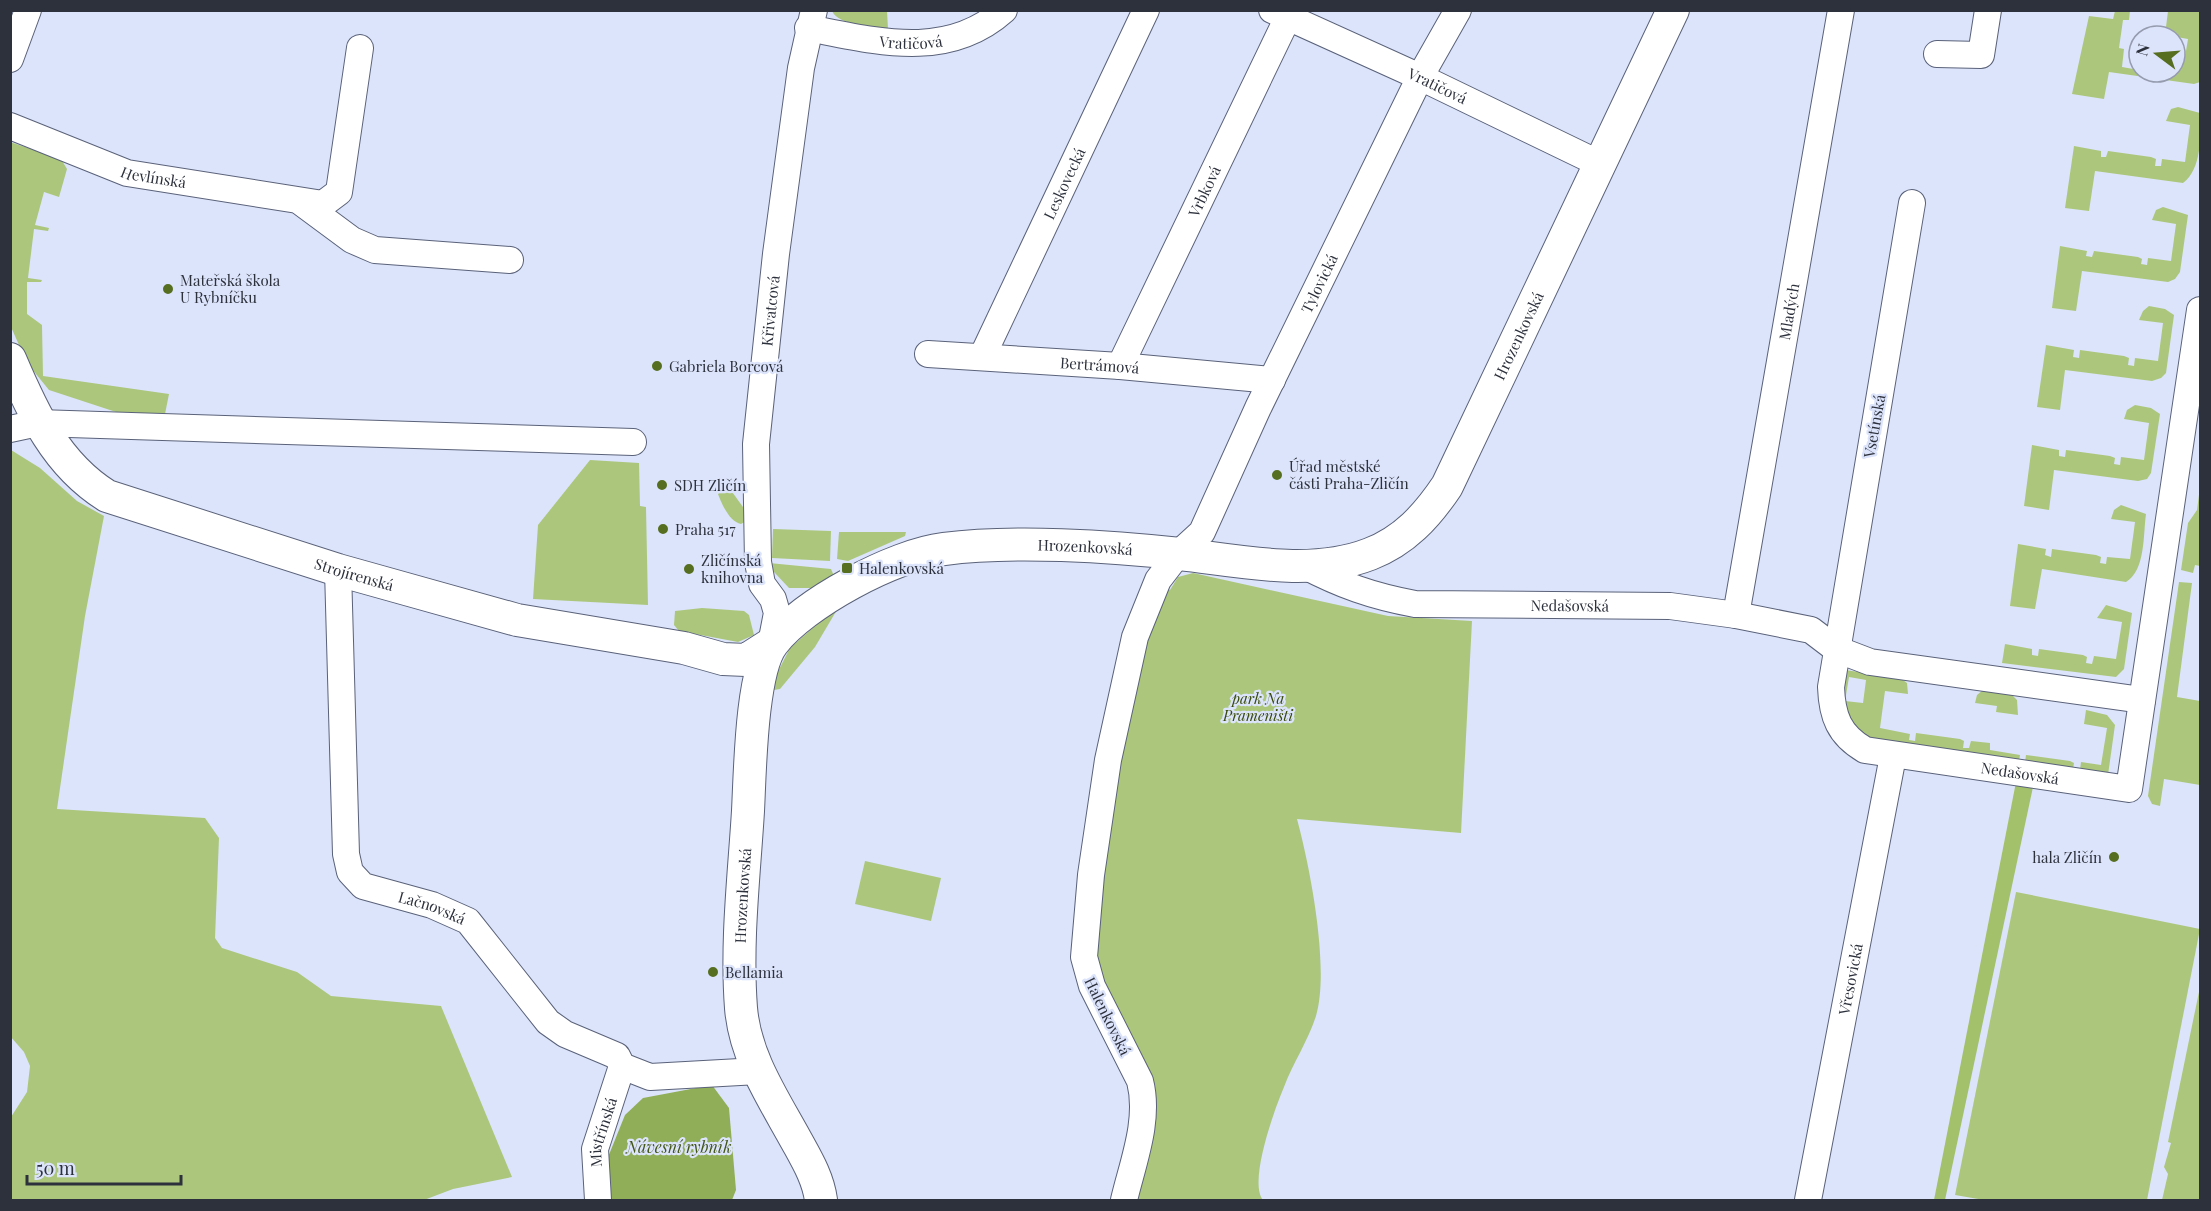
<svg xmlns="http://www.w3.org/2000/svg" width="2211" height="1211" font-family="'Playfair Display',serif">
<rect width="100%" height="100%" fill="#dce4fb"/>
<!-- green -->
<g fill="#acc77c" fill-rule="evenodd">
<path d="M832,11H887L888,29C873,26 839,26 832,11Z"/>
<path d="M2115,11H2130L2129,20H2123L2119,48L2124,49L2122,67L2139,70V72H2175V56L2185,57L2188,39L2165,35L2168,11H2200V82L2194,84L2109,72L2104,99L2072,94L2089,16L2113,19Z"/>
<path d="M2178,107L2200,113C2201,135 2202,169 2183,183L2095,171L2089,211L2065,208L2074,146L2101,151V157H2106L2108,151L2151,157L2156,159L2155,166H2161L2162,159L2185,162L2190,125L2166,121L2171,109Z"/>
<path d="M10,142L61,159L67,169L59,197L44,192L35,225L49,228L48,231L34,229L28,278L42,280L41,282H27V314L42,325L43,376L169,394L165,414L116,412L49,390L27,363L11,327Z"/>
<path d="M2163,207L2188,215L2180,272L2175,279L2168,282L2082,271L2076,311L2052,308L2060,246L2087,251L2086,256L2092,257L2094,251L2138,257L2142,259L2141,264L2147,265L2148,258L2171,261L2176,224L2152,220L2156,210Z"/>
<path d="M2149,306L2165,309L2174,315L2166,373L2161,378L2152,381L2065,370L2060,410L2037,407L2046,345L2074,350L2073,357L2079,358L2080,350L2124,356L2129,358L2128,365L2134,366L2135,358L2158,361L2163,323L2139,320L2143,311Z"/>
<path d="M2135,405L2151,408L2160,414L2151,473L2147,479L2138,481L2054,470L2049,510L2024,506L2032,445L2059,450V456L2065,457L2066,450L2110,456L2115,458L2114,464L2120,465L2121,457L2144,460L2149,423L2124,419L2127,410Z"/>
<path d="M11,450L40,468L77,501L104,516L85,616L57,809L205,818L219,838L215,938L222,948L297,972L331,996L441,1006L512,1177L453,1189L424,1200H11V1117L27,1092L30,1066L24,1052L10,1036Z"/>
<path d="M590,460L639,463L640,506L646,507L648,605L533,599L538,525Z"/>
<path d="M726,487L730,489L748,514V520L741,524C730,522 722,505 718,494Z"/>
<path d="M2200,487V566L2195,565L2193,573L2181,570L2188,523L2197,510Z"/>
<path d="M2121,505L2146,514C2143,534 2146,570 2126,582L2042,569L2035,609L2010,606L2018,544L2046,549L2045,555L2051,557L2052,549L2096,555L2101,557L2100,563L2106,564L2107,557L2130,559L2135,522L2111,519L2114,510Z"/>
<path d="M773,529L831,531L830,561L772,558Z"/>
<path d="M839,532H906L905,536L848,561L837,559Z"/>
<path d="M769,563L831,569L834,576L813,588H789L774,572Z"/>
<path d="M1193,573L1388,616L1472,621L1461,833L1297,819C1310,867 1330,969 1316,1016C1308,1041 1293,1063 1284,1087C1275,1108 1248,1182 1263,1200H1132L1148,1150L1094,959L1111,801L1129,693L1164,588L1170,590L1178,577Z"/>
<path d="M2179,582L2192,583L2177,697L2200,701V785L2164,779L2160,806L2152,804L2148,796Z"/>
<path d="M841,603L815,647L780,689L768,691L790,648Z"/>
<path d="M2106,605L2132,613L2124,669L2116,677L2002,663L2005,644L2032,649V655L2038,656L2039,649L2083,655L2087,657L2086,663L2092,664L2094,656L2116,659L2122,622L2097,618Z"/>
<path d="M702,608L744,611L749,615L754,635L738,642L679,631L674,625L675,611Z"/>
<path d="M1845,670L1900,678L1907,683L1908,694L1885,691L1880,728L1910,734L1909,740L1915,741L1916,733L1960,739L1964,741L1963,748H1969L1971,741L1990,743V750L2020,755L2019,761L2025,762L2026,755L2070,761L2074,763L2073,769L2080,770L2081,762L2101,765L2107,728L2084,724L2086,710L2107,715L2115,725L2108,775L1877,744C1844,721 1842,709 1845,670ZM1849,677L1866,680L1863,703L1845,701Z"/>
<path d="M1983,690L2011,694L2017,700L2018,715L1996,712L1997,706L1975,703L1977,695Z"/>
<path d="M865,861L941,878L931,921L855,904Z"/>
<path d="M2016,892L2200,929L2147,1200H1984L1955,1195Z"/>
<path d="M2200,987V1200H2162L2168,1174L2164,1167L2171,1143L2168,1142Z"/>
</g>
<!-- forest -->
<path fill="#a2c16a" d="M2017,777L2033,787L1945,1200H1934Z"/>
<!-- water -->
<path fill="#90ae57" d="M712,1085L729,1108L736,1190L732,1200H607L602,1172L625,1115L643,1098Z"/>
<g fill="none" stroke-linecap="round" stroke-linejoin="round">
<defs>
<g id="minor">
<path id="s1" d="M1272,10L1420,77L1600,164"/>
<path id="s2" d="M808,28C876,41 947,61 1004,10"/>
<path d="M1937,54L1981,55L1988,10"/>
<path d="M10,59L28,10"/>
<path id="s3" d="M10,126L127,173L323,204L339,192L360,48"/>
<path d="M302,203L352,240L375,250L510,260"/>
<path id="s4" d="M1912,203L1831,687C1832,716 1839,735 1865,750L2129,789L2200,310"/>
<path id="s5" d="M928,354L1120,366L1272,380"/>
<path id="s6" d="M982,357L1146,10"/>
<path id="s7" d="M1120,366L1287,19"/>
<path d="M10,429L38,423L633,442"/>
<path id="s8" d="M1303,565C1341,585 1372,596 1415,604L1670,606L1736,615L1811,630L1836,649L1870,662L2142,700"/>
<path id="s9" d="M338,570L346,854L350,872L363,886L432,905L468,921L548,1022L565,1034L617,1056L622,1066L650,1077L758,1071"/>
<path id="s10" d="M1736,615L1841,10"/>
<path id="s11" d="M771,644L777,613L773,599L762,584L758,562L756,444L776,254L801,68L814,10"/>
<path id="s12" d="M598,1200L595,1149L622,1066"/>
<path id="s13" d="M1124,1200C1133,1162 1150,1120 1140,1081L1092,986L1084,957L1091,875L1108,760L1135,637L1158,580L1178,554L1202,532L1258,408L1420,77L1458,10"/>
<path id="s14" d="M1808,1200L1893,756"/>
</g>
<g id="tertiary">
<path id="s15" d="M10,359C33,413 56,464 107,496L338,570L517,620L684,648L723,659L746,660L771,644"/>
<path id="s16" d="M821,1200C818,1178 807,1160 796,1140C773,1098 745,1057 741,1008C736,942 744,876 748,811C750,773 751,671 773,643C804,603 894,555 944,549C1012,540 1111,546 1180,554C1241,561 1311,577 1370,554C1404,541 1427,516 1447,486L1673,10"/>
</g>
</defs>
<!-- minor casing -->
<use href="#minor" stroke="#5a627a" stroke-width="28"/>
<!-- tertiary casing -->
<use href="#tertiary" stroke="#5a627a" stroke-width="34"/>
<!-- minor -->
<use href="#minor" stroke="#fff" stroke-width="26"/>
<!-- tertiary -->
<use href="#tertiary" stroke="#fff" stroke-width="32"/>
</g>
<!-- markers -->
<g fill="#566e20" stroke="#dce4fb" stroke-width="2">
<circle cx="168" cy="289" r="6"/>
<circle cx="657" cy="366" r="6"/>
<circle cx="1277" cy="475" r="6"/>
<circle cx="662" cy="485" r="6"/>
<circle cx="663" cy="529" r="6"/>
<rect x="841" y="562" width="12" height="12" rx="3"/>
<circle cx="689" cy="569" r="6"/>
<circle cx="2114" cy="857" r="6"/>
<circle cx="713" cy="972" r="6"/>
</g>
<g text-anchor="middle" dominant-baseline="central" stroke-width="4.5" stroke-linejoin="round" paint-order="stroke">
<!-- street labels -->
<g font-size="15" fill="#2d313c" stroke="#dce4fb">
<text stroke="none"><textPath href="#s2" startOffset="104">Vratičová</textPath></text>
<text stroke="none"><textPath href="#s1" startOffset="182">Vratičová</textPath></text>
<text stroke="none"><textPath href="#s3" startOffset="153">Hevlínská</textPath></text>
<text stroke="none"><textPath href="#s6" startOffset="192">Leskovecká</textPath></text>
<text stroke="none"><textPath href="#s7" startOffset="194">Vrbková</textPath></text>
<text stroke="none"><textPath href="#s13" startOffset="984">Tylovická</textPath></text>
<text stroke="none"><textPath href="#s11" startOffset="339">Křivatcová</textPath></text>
<text stroke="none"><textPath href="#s10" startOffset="308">Mladých</textPath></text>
<text stroke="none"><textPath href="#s16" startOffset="1476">Hrozenkovská</textPath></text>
<text stroke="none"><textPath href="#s5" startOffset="172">Bertrámová</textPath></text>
<text transform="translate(1874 426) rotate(-80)">Vsetínská</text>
<text stroke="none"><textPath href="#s16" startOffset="918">Hrozenkovská</textPath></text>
<text stroke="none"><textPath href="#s15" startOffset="430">Strojírenská</textPath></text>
<text stroke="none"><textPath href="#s8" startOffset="274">Nedašovská</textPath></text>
<text stroke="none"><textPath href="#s4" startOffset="723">Nedašovská</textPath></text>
<text stroke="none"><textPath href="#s16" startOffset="322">Hrozenkovská</textPath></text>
<text stroke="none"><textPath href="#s9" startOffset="394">Lačnovská</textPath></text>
<text stroke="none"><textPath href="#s14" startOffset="225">Vřesovická</textPath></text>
<text transform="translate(1108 1016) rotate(64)">Halenkovská</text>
<text stroke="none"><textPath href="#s12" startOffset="69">Mistřínská</textPath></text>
</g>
<!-- poi labels -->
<g font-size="15" fill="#2d313c" stroke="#dce4fb" text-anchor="start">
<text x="180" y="280">Mateřská škola<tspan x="180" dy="17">U Rybníčku</tspan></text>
<text x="669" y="366">Gabriela Borcová</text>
<text x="1289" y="466">Úřad městské<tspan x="1289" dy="17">části Praha-Zličín</tspan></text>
<text x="674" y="485">SDH Zličín</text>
<text x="675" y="529">Praha 517</text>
<text x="701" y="560">Zličínská<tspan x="701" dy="17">knihovna</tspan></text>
<text x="859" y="568">Halenkovská</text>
<text x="2102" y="857" text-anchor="end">hala Zličín</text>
<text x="725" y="972">Bellamia</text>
</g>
<!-- park labels -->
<g font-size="15" font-style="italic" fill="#384a08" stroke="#dce4fb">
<text x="1258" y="698">park Na<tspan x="1258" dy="17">Prameništi</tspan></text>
</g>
<!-- water labels -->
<g font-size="16" font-style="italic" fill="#415516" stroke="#dce4fb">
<text x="679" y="1146">Návesní rybník</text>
</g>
</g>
<!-- border -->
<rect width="2211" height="1211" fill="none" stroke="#2d313c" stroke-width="24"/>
<!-- north arrow -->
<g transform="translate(2157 54) rotate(286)"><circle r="28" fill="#dce4fb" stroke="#969caf" stroke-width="1.5"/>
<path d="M0-4.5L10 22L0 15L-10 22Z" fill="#566e20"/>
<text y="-9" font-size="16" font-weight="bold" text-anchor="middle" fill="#2d313c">N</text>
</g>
<!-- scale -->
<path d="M27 1175v9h154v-9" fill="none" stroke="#2d313c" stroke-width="3"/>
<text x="36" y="1175" font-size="18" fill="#2d313c" stroke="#dce4fb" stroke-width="4.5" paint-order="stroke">50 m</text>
</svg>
